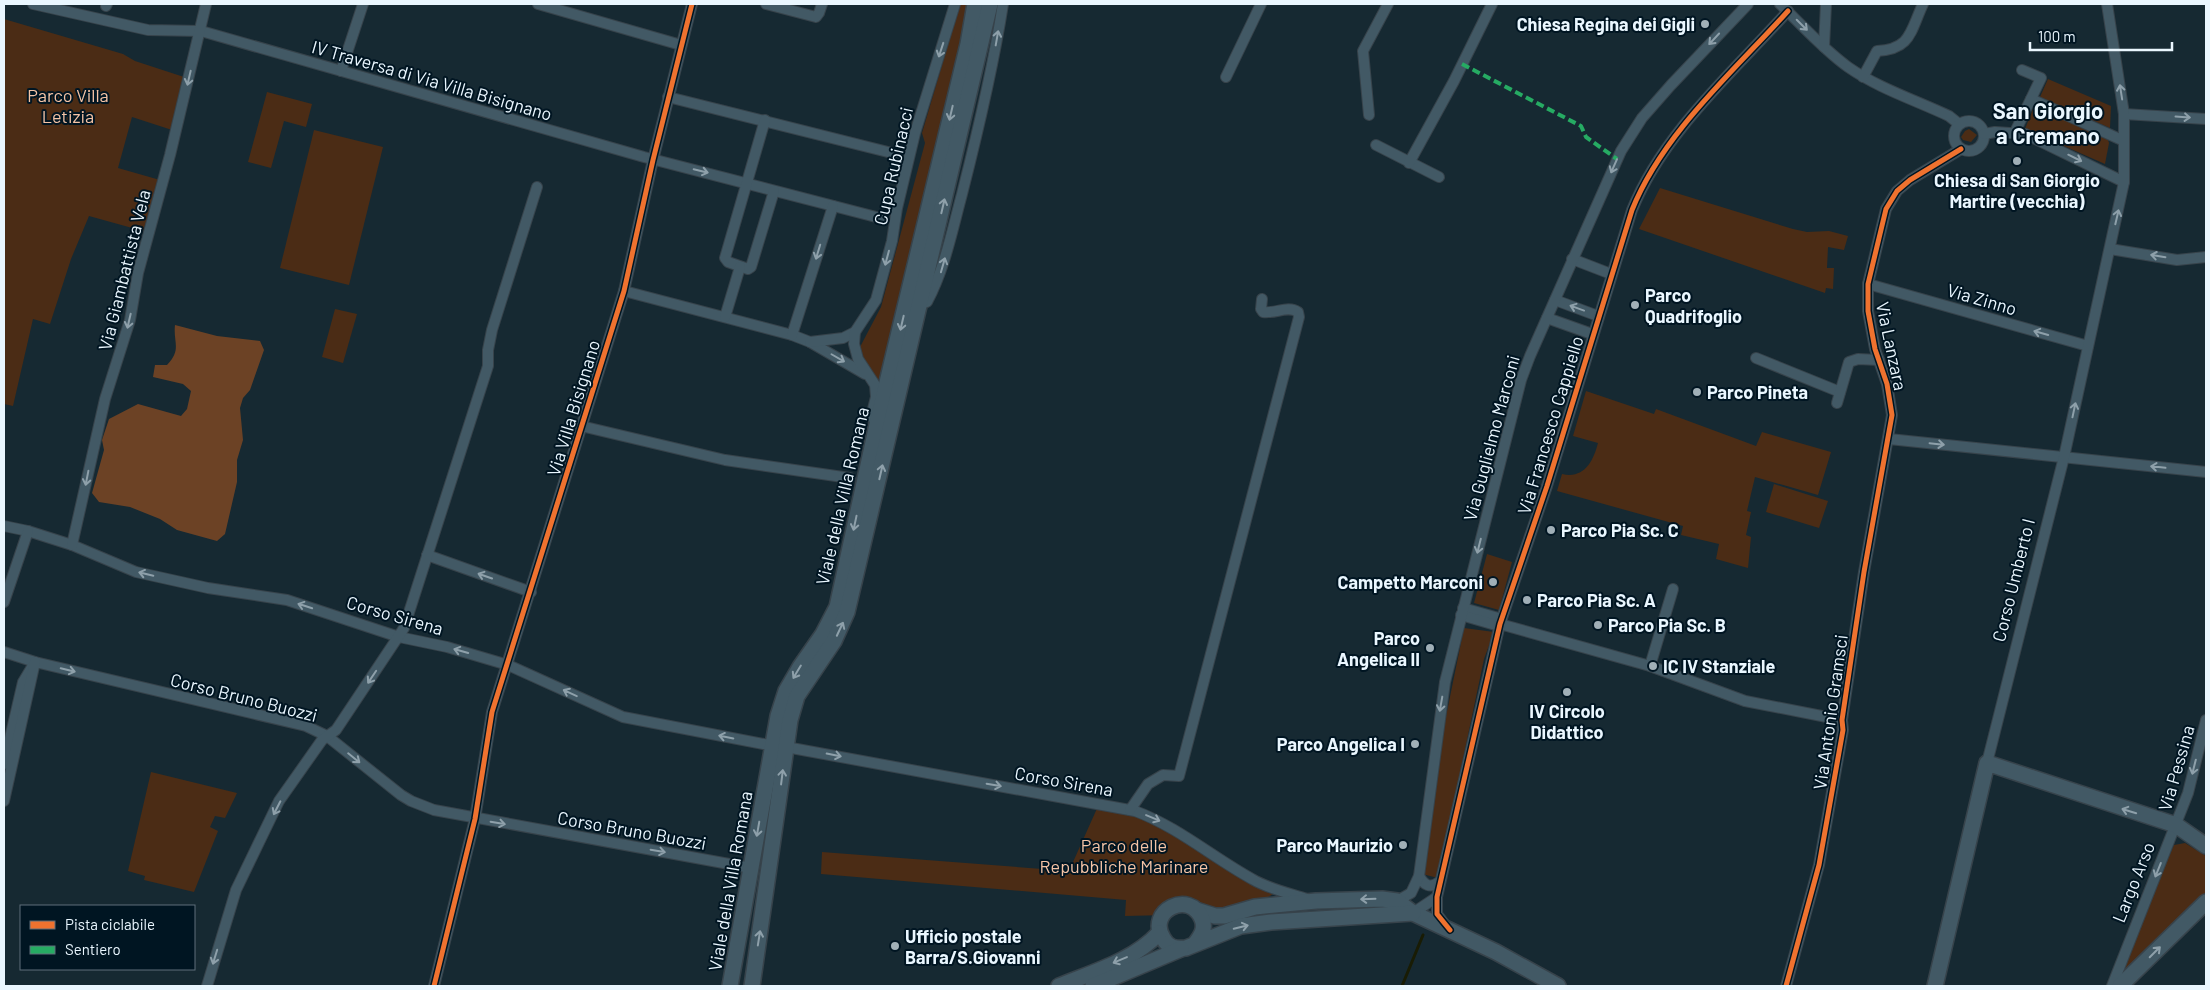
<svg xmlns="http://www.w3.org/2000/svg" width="2210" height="990" font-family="Barlow,sans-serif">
<rect width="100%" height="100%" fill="#162932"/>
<!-- green -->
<g fill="#4b2c15">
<path d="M960,4H968L959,46L880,383L867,369L860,347L881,307L925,143L922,133Z"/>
<path d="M4,19L123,54L135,61L184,77L172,130L132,117L118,168L160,180L143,231L89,216L71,259L50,324L33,319L13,406L4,404Z"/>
<path d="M2048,79L2111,106L2110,128L2040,97Z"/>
<path d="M267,92L312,104L306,127L284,121L271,168L248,162Z"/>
<path d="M2037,107L2108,140L2109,143L2105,164L2025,129L2033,109Z"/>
<path d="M1969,129L1977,135L1971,142L1963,140L1961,137L1965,131Z"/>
<path d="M314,130L383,147L349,285L280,268Z"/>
<path d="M1660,188L1793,229L1807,232L1829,231L1848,236L1844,250L1828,247L1827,268H1834L1833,289L1826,288L1825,293L1639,229Z"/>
<path d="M335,309L357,314L343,363L322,357Z"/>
<path d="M1586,391L1654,414L1656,409L1756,446L1762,432L1831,452L1818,495L1755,477L1747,511L1751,512L1746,535L1751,537L1748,568L1716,559L1719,544L1681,535L1683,526L1557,491L1562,474C1584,479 1593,462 1598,443L1573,436Z"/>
<path d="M1774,484L1828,501L1819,528L1766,512Z"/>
<path d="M1487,554L1512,562L1499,610L1474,603Z"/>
<path d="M1464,628L1494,632L1484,659L1438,878L1422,874L1443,731Z"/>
<path d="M151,772L237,793L225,818L215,816L210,827L218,831L194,892L144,880L145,876L128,871Z"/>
<path d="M1099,804L1158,820L1278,891L1262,901L1227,911L1198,907L1169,915L1125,916L1126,900L821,874L822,852L1069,871Z"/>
<path d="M2185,843L2206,856V892L2124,973L2119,970L2174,845Z"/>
</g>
<!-- forest -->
<path fill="#6c4225" d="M175,325L217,336L260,341L264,350L250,390L243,398L240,408L243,440L237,460V482L225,534L217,541L177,530L160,519L130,507L99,502L92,493L104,450L102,440L109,419L138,404L181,416L187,409L191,391L183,384L153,377L155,365H167C182,349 173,343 175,325Z"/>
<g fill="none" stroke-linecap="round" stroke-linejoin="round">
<!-- stream -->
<path stroke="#191c04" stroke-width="3" d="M1402,986L1423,935"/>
<defs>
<g id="street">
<path d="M33,4L148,30L201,31L644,157L880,218"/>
<path d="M538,4L681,45"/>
<path d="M766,4L816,17L819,13L822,4"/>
<path d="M1780,4C1802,25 1823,49 1848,67C1878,88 1915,100 1949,116L1959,124"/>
<path d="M106,6L107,4"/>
<path d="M1824,47L1826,4"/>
<path d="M341,71L363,4"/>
<path d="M1226,77L1261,4"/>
<path d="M1863,77L1877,51C1911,49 1910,32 1923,4"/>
<path d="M668,97L896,154"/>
<path d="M2031,99L2124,141"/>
<path d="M2124,114L2206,119"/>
<path d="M1369,115L1363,51L1388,4"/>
<path d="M765,120L725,258L728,262L748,269L751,267L774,191"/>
<circle cx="1969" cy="136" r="15"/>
<path d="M2015,132L2041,78L2022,70"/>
<path d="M1984,134L1995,132L2025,134L2124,182"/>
<path d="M1376,145L1439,177"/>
<path d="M1409,163L1454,81L1492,4"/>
<path d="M2110,249L2177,260L2206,257"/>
<path d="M1572,259L1611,274"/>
<path d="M1868,284L2088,346"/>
<path d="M624,291L792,335L810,342L865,374"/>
<path d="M1555,300L1598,316"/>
<path d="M920,304L927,302C945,268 952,231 962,194C978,131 993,68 1003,4"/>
<path d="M725,317L740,267"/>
<path d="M1547,318L1592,334"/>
<path d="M792,335L833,206"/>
<path d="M810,342L843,338L855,332"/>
<path d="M1756,358L1840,392"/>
<path d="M1837,403L1849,362L1858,359L1879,360"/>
<path d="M871,417L876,397L875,385L858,359L854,344L855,332L876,300L892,241L897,208L915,133L955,4"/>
<path d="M581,426L725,460L850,478"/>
<path d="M1889,439L2206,472"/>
<path d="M4,526L28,531L72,545L136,572L208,588L287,600L399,637L447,647L508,665L623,717L774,746"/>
<path d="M72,545L105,399L130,320L138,273L170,155L206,4"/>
<path d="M427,555L531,592"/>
<path d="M4,602L28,531"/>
<path d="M1463,608L1502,619"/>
<path d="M1461,615L1499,626"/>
<path d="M1500,624L1650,666L1745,701L1842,720"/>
<path d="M4,652L35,662L306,726L327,736L401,795L411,801L434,810L751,868"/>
<path d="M1650,666L1673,589"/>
<path d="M786,747L1135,811C1178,827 1212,857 1252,879C1269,889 1288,893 1307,899"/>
<path d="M1987,763L2064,457L2124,182V114L2107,4"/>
<path d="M4,764L23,682L32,667"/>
<path d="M4,801L35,662"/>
<path d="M1130,810L1148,784L1163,775L1179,776L1299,317L1298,312C1288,305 1275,314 1263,312L1261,309L1262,299"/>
<path d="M1419,876C1424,885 1430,889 1439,882"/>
<path d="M1397,901L1411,893L1419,876L1445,682L1521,380L1530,356L1621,151L1642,118L1671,85L1748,4"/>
<path d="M1413,913L1437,897"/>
<path d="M1446,926L1437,914V897L1500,624L1547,486L1632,210C1663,133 1733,72 1788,11"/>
<path d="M207,986L236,890L279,801L322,740L336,730L404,628L488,366V350L492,330L537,187"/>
<path d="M434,986L475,819L492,712L624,291L653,160L692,4"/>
<path d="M1786,986L1819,865L1843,730L1842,720L1864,572L1892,415L1887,384L1875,349L1868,311V284L1886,209L1897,191L1910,180L1961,149"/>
<path d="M2112,986L2188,793L2206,720"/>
</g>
<g id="secondary">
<path d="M1196,910L1215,916H1224L1255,907L1316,901L1382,899L1397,901L1413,913L1496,952L1558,986"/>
<path d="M1195,944C1201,936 1206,929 1202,919C1190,889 1146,911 1163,938C1168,948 1176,949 1186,948L1241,926L1271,922L1413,913"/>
<path d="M730,986L778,716L786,691L800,667L823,634L837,607L877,424L968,44L975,4"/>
<path d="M752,986L790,720L797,696L834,641L847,612L990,4"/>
<path d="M1059,986C1093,972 1133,961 1159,933"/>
<path d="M1093,986L1181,949"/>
<path d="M1935,986L1987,763L2176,825L2206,846"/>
<path d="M2120,986L2206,902"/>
</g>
</defs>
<!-- street casing -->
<use href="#street" stroke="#37434b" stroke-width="12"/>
<!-- secondary casing -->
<use href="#secondary" stroke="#37434b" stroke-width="18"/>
<!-- street -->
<use href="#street" stroke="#425965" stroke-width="10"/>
<!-- secondary -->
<use href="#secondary" stroke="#425965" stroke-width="15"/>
<!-- quiet -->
<path stroke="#26ab63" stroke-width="4" stroke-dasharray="8 4" stroke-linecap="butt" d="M1462,64L1581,126L1586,137L1617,159"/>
<defs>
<g id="cycleway">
<path d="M1450,930L1437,914V897L1500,624L1547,486L1632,210C1663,133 1733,72 1788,11"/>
<path d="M434,986L475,819L492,712L624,291L653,160L692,4"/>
<path d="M1786,986L1819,865L1843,730L1842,720L1864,572L1892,415L1887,384L1875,349L1868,311V284L1886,209L1897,191L1910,180L1961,149"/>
</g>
</defs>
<!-- cycleway casing -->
<use href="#cycleway" stroke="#001522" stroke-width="8"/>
<!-- cycleway -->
<use href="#cycleway" stroke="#ef722f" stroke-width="5"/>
</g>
<!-- one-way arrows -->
<defs><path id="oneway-shaft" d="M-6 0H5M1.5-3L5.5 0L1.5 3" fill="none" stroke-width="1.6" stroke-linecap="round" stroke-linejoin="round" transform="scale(1.25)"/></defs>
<g stroke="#8ea0aa">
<use href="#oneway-shaft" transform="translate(1802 25) rotate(45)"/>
<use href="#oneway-shaft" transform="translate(997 38) rotate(-80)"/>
<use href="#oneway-shaft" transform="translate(1714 39) rotate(133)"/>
<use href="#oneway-shaft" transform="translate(941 50) rotate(108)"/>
<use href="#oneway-shaft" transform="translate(189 78) rotate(103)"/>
<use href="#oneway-shaft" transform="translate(2121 92) rotate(-99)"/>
<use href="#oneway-shaft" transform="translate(951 113) rotate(103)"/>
<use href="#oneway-shaft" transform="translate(2183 117) rotate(4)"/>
<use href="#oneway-shaft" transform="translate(2075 158) rotate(26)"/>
<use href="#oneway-shaft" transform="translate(1614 166) rotate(114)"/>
<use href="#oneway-shaft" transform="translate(701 171) rotate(13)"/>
<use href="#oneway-shaft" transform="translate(943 206) rotate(-77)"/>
<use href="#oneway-shaft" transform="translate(2117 217) rotate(-77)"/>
<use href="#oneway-shaft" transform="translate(818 252) rotate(107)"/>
<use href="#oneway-shaft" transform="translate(2158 256) rotate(-171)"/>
<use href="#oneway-shaft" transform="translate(887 258) rotate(105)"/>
<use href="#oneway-shaft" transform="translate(943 265) rotate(-74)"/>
<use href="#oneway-shaft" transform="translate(1577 308) rotate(-160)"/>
<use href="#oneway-shaft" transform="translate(129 321) rotate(103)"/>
<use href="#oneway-shaft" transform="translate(902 323) rotate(103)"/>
<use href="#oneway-shaft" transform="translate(2041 333) rotate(-164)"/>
<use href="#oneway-shaft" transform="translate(838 358) rotate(30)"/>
<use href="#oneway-shaft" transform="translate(2074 410) rotate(-78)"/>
<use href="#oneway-shaft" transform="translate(1937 444) rotate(6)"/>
<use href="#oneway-shaft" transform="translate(2158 467) rotate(-174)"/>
<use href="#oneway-shaft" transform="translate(881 472) rotate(-77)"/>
<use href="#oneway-shaft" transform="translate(87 478) rotate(101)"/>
<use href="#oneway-shaft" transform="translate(855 523) rotate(102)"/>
<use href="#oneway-shaft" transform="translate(1479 546) rotate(104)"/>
<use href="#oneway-shaft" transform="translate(146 574) rotate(-167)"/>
<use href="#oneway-shaft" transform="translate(485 576) rotate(-161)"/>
<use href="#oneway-shaft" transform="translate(305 606) rotate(-162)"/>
<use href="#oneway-shaft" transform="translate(840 629) rotate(-65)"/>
<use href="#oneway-shaft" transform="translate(461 651) rotate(-164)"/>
<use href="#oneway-shaft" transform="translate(68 670) rotate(14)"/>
<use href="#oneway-shaft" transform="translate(797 672) rotate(121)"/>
<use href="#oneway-shaft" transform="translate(372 677) rotate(124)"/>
<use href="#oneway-shaft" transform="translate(570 693) rotate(-155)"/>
<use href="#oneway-shaft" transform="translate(1441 704) rotate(100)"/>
<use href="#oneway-shaft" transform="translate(726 737) rotate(-169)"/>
<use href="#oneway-shaft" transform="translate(834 755) rotate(11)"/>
<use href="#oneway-shaft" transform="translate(354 758) rotate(39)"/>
<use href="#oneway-shaft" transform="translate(2194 767) rotate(104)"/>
<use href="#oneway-shaft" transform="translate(782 777) rotate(-83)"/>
<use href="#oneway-shaft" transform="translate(994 785) rotate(10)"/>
<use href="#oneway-shaft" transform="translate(277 808) rotate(117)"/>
<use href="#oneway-shaft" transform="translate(2129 811) rotate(-163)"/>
<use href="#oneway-shaft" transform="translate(1153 818) rotate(23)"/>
<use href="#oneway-shaft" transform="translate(498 823) rotate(10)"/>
<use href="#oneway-shaft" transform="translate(758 829) rotate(100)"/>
<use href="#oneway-shaft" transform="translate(658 851) rotate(10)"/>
<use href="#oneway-shaft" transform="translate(2158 870) rotate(112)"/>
<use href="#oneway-shaft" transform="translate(1368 899) rotate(178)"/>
<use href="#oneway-shaft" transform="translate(1241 927) rotate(-14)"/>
<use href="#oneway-shaft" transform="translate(759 938) rotate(-81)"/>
<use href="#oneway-shaft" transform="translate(2155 952) rotate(-45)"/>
<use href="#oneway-shaft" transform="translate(215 957) rotate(107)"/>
<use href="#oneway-shaft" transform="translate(1120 960) rotate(157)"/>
</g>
<!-- markers -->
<g fill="#a0afb7" stroke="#001522" stroke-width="2">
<circle cx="1705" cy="24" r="5"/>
<circle cx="2017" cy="161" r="5"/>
<circle cx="1635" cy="305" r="5"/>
<circle cx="1697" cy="392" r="5"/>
<circle cx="1551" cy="530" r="5"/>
<circle cx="1493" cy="582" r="5"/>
<circle cx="1527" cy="600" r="5"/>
<circle cx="1598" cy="625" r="5"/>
<circle cx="1430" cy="648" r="5"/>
<circle cx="1653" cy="666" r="5"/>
<circle cx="1567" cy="692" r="5"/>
<circle cx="1415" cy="744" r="5"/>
<circle cx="1403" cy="845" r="5"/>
<circle cx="895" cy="946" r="5"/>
</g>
<g text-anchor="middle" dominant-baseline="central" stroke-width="4" stroke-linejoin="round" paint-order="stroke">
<!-- poi labels -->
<g font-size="18" font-weight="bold" fill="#eaf7ff" stroke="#001522" text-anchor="start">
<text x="1695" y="24" text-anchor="end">Chiesa Regina dei Gigli</text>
<text x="2017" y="180" text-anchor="middle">Chiesa di San Giorgio<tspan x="2017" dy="21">Martire (vecchia)</tspan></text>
<text x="1645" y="295">Parco<tspan x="1645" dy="21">Quadrifoglio</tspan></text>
<text x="1707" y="392">Parco Pineta</text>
<text x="1561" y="530">Parco Pia Sc. C</text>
<text x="1483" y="582" text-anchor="end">Campetto Marconi</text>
<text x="1537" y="600">Parco Pia Sc. A</text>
<text x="1608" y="625">Parco Pia Sc. B</text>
<text x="1420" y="638" text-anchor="end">Parco<tspan x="1420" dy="21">Angelica II</tspan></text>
<text x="1663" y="666">IC IV Stanziale</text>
<text x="1567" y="711" text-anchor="middle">IV Circolo<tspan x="1567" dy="21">Didattico</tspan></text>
<text x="1405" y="744" text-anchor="end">Parco Angelica I</text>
<text x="1393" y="845" text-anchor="end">Parco Maurizio</text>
<text x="905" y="936">Ufficio postale<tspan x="905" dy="21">Barra/S.Giovanni</tspan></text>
</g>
<!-- street labels -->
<g font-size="18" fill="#eaf7ff" stroke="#001522">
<text transform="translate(432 80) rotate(16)">IV Traversa di Via Villa Bisignano</text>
<text transform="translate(893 166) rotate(-77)">Cupa Rubinacci</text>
<text transform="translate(124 270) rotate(-76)">Via Giambattista Vela</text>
<text transform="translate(1982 299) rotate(16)">Via Zinno</text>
<text transform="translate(1892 346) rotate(78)">Via Lanzara</text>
<text transform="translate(573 408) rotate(-73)">Via Villa Bisignano</text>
<text transform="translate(1550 425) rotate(-73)">Via Francesco Cappiello</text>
<text transform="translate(1491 438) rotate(-75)">Via Guglielmo Marconi</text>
<text transform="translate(842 496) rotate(-77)">Viale della Villa Romana</text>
<text transform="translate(2013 580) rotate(-76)">Corso Umberto I</text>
<text transform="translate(395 615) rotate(16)">Corso Sirena</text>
<text transform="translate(244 697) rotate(14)">Corso Bruno Buozzi</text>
<text transform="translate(1830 712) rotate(-82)">Via Antonio Gramsci</text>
<text transform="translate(2176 768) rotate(-74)">Via Pessina</text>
<text transform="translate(1064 781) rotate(10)">Corso Sirena</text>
<text transform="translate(632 830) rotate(10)">Corso Bruno Buozzi</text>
<text transform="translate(730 881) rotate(-80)">Viale della Villa Romana</text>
<text transform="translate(2133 882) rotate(-68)">Largo Arso</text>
</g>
<!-- park labels -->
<g font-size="18" fill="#f5c4a6" stroke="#001522">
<text x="68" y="95">Parco Villa<tspan x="68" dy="21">Letizia</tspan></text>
<text x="1124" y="845">Parco delle<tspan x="1124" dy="21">Repubbliche Marinare</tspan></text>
</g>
<!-- district labels -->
<g font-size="22" font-weight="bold" fill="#eaf7ff" stroke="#001522">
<text x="2048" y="110">San Giorgio<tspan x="2048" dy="25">a Cremano</tspan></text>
</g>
</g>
<!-- border -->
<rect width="2210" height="990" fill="none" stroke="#eaf7ff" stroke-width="10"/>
<!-- legend -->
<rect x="20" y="905" width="175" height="65" fill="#001522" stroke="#5e6f7a"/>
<rect x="30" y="921" width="25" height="8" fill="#ef722f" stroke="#5e6f7a"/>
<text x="65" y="930" font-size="15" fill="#eaf7ff">Pista ciclabile</text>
<rect x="30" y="946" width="25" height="8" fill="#26ab63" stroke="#5e6f7a"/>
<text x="65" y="955" font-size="15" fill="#eaf7ff">Sentiero</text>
<!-- scale -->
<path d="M2030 42v8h142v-8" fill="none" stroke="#eaf7ff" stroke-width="2.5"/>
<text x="2038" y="42" font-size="15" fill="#eaf7ff" stroke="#001522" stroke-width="4" paint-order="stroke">100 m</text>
</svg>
